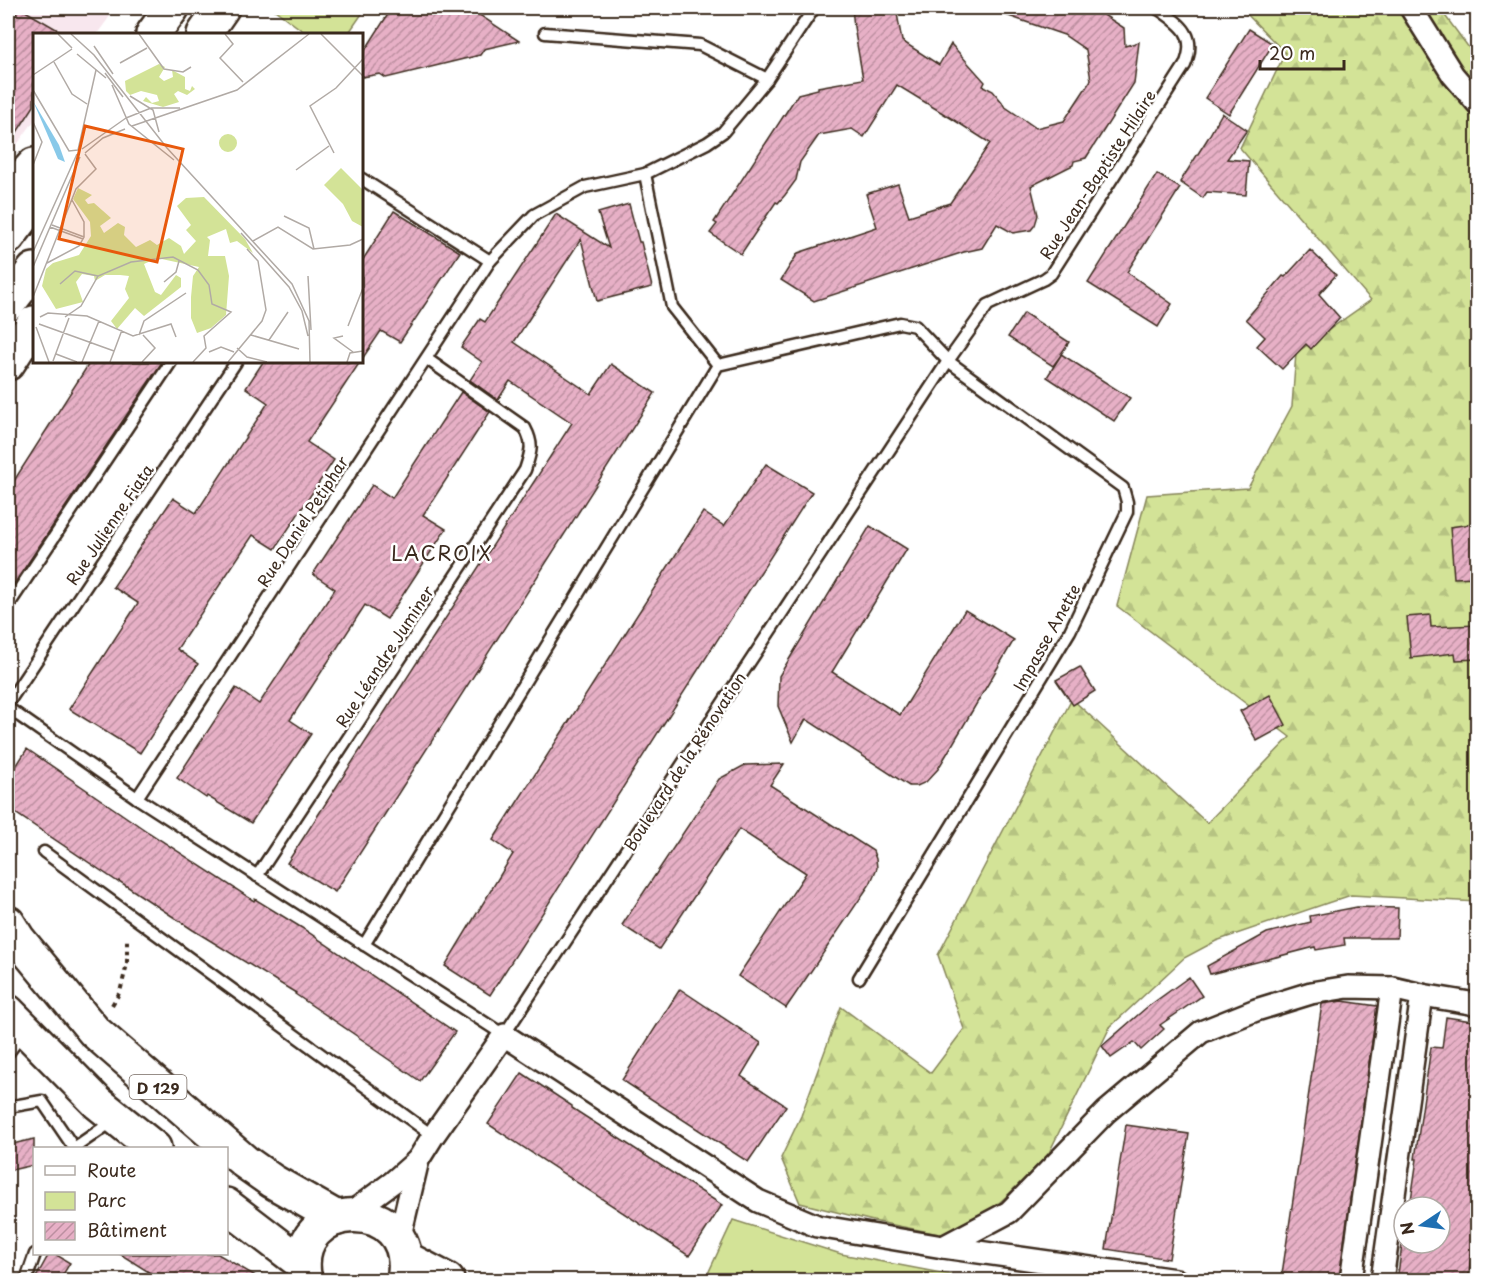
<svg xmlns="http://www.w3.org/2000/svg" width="1485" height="1288" font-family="'Playpen Sans',sans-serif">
<defs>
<pattern id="forest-firs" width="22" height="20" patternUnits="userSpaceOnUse" patternTransform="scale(1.5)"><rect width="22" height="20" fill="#d3e397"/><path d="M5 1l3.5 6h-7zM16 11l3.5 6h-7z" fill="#b6c382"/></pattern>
<pattern id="building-hatch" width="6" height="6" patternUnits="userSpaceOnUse" patternTransform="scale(1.5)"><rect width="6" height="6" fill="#e7b0c6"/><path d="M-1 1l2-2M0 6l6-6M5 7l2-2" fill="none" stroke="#bc8fa0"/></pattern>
</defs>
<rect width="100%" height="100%" fill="#fff"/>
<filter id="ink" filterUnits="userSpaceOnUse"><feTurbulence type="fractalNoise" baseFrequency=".0167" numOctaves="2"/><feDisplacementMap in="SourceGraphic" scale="12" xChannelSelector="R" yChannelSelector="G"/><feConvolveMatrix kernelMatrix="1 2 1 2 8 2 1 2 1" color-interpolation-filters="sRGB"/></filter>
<g filter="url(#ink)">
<!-- built -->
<path fill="#f8e7ee" d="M8,8H116L97,34H34V121L8,157Z"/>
<!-- green -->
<g fill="#d3e397" stroke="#87865a" stroke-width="1.5">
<path d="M276,8H366L348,34H307L275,10Z"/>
<path d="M733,1220L841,1254L978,1280H705Z"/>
</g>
<!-- forest -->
<path fill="url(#forest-firs)" stroke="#87865a" stroke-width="1.5" d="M1241,8H1442L1443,13L1478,60L1477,902L1351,895L1216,941L1184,958L1110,1027L1045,1161L988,1213L944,1235L873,1221L800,1203L781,1158L801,1116L841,1007L931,1073L964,1029L938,955L1072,699L1207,823L1290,737L1117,606L1147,495L1248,488L1292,406L1296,353L1371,300L1240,148L1285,53Z"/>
<!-- building -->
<g fill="url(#building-hatch)" stroke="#3b2a1e" stroke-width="1.5">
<path d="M20,8L65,34H34V106L8,146V24Z"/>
<path d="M392,8H469L519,41L484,49L480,55L386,78L380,74L362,77V55Z"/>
<path d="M852,8H896L902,41L939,65L951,44L985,82L983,86L993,91L1002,102L1004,106L1036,128L1064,121L1091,80L1086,50L1064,35L994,11V8H1093L1124,28L1125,46L1139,42L1134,83L1086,158L1074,161L1073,165L1031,186L1038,215L1035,225L1031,230L1013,233L997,224L982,248L964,252L814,301L781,280L798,253L877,227L866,194L898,184L909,216L950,203L990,143L954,120L897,85L864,137L852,129L819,135L800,162L796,180L785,195L778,203L776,202L741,254L710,233L717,224L714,222L798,94L818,89V87L863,79L854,27Z"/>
<path d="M1249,29L1273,44L1229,114L1205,98Z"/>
<path d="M1222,113L1247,130L1227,159L1249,161L1246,195L1207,192L1203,198L1180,182L1208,138Z"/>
<path d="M1157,174L1180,188L1127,272L1172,304L1158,327L1088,283Z"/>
<path d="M629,204L639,242H641L652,287L597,301L581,239L514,342L591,394L611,364L655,393L335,892L287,863L572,423L510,381L498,400L470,380L482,362L461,347L480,319L485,322L556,214L609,248L598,213Z"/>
<path d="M394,211L460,252L400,342L381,331L362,359V261Z"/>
<path d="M1310,250L1336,275L1319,294L1340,318L1311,349L1306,344L1282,369L1257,346L1265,337L1246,319L1283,276L1285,277Z"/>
<path d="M1024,313L1069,342L1061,354L1130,398L1114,421L1047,377L1061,355L1053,366L1008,337Z"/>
<path d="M90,362H162L8,593V490Z"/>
<path d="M263,362H360L307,442L334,460L275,549L253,535L177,649L198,664L140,753L69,709L138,603L113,587L173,498L196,513L268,403L246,388Z"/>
<path d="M461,392L490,412L423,515L446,529L387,619L365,605L290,720L311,734L251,823L207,796L206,798L177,778L236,688L259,704L335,589L313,574L372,485L392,498Z"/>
<path d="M766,464L812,492L490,995L445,966L513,854L493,840L703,512L724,526Z"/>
<path d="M1478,523V577L1454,578L1450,527Z"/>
<path d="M870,526L907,549L832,672L900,715L965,610L1014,640L938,769L926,782L917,786H909L806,719L793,742L778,706L779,676Z"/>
<path d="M1430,615L1431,627L1478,625V659L1456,660L1455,653L1411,658L1407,617Z"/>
<path d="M1080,667L1095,691L1073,705L1056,680Z"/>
<path d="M1270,695L1286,725L1257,741L1240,711Z"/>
<path d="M27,749L148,832L254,901L255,899L302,928L455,1032L420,1081L372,1048L373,1047L295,994L296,993L193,930L119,881L118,882L8,808V779Z"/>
<path d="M784,764L770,785L873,851L876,859L877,868L870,884L786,1008L738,976L806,873L739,829L659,949L622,925L719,779L745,765Z"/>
<path d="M1357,907L1398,908L1397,938H1344L1345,945L1316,950L1315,947L1210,974L1207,966L1267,933L1311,922L1310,916Z"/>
<path d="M1189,977L1202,996L1160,1025L1164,1029L1141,1050L1134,1042L1111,1058L1102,1046L1146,1008Z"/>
<path d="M680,989L761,1043L741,1076L786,1106L748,1162L622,1080Z"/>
<path d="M1342,1001L1377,1006L1339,1281H1324L1282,1274L1322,1004Z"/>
<path d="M1446,1017L1478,1022V1206L1468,1281H1397L1404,1231V1243H1440V1207H1410L1417,1159H1415L1431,1047L1442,1048Z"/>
<path d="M522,1073L572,1106V1108L722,1205L689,1256L488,1124Z"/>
<path d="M1126,1125L1189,1134L1169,1259L1106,1249Z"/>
<path d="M34,1139V1165L11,1170L8,1154V1145Z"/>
<path d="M49,1254H55L70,1263L59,1281H34Z"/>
<path d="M120,1254H218L264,1281H163Z"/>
</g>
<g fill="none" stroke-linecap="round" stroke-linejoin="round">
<defs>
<g id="service">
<path d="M545,33L700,45L767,79"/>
<path d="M645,174L672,307L718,365"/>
<path d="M362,179L490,261"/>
<path d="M8,606L171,362"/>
<path d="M8,703L236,362"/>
<path d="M8,708L137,798L504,1035L948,361L988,305L1044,279L1051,274L1185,65C1198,34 1180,24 1157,8"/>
<path d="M137,798L490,261L534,215L585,187L645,174L707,143L723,132L767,79L814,8"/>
<path d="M44,852L433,1136"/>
<path d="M257,876L525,470C531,452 534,445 525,428L427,359"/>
<path d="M364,945L718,365L900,323L915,326L948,361L1123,488L1127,502V512L1070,631L859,978"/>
<path d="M8,1053L24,1032"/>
<path d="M8,1107L42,1101L74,1148"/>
<path d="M74,1148L113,1121"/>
<path d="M26,1280L35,1254"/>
</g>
<g id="minor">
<path d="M1411,8L1453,75L1478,104"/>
<path d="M348,1215L393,1182L418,1160"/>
<path d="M399,1240L418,1160L433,1136L504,1035L758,1201L817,1226L943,1247L1176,1280"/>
<path d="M943,1247L1009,1212L1106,1112L1201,1032L1256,1010L1311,993L1348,987L1392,988L1422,995L1470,1003L1478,1005"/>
<path d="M1351,1280L1392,988"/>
<path d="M1382,1280L1422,995"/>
</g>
<g id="primary">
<path d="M8,923L18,939L94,1031L245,1162L272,1181L337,1218"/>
<path d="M8,1012L98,1103L154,1148"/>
<path d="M226,1205L303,1264"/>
<path d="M405,1258L447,1280"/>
<path d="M305,1280C286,1196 420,1192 404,1280"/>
</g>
<g id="trunk">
<path d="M153,34L172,8"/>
<path d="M204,34L222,8"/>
<path d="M8,194L34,165"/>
<path d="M8,237L34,203"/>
<path d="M8,304L34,270"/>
<path d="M8,363L34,323"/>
</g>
</defs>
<!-- service casing -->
<use href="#service" stroke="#3b2a1e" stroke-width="15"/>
<!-- minor casing -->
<use href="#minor" stroke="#3b2a1e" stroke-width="26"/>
<!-- primary casing -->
<use href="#primary" stroke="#3b2a1e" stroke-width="38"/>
<!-- trunk casing -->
<use href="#trunk" stroke="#3b2a1e" stroke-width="38"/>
<!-- path -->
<path stroke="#3b2a1e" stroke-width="4" stroke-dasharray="4.5 4.5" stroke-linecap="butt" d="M112,1005L120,992L127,964V938"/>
<!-- service -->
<use href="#service" stroke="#fff" stroke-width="10"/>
<!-- minor -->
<use href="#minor" stroke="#fff" stroke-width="21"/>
<!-- primary -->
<use href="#primary" stroke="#fff" stroke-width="33"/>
<!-- trunk -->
<use href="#trunk" stroke="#fff" stroke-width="33"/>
</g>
</g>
<g text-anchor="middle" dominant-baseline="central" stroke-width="5" stroke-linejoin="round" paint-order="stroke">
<!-- shield labels -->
<rect fill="#fff" stroke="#766a62" stroke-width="1.5" x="129.5" y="1075" width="57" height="24" rx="4.5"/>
<g font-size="15" font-weight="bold" fill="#3b2a1e">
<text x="158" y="1087">D 129</text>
</g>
<!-- street labels -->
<g font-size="16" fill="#3b2a1e" stroke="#fff">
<text transform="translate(1097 174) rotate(-57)">Rue Jean-Baptiste Hilaire</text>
<text transform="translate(302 521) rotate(-57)">Rue Daniel Petiphar</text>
<text transform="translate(109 524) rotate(-56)">Rue Julienne Fiata</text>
<text transform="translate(1046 637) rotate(-61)">Impasse Anette</text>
<text transform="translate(384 656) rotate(-57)">Rue Léandre Juminer</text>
<text transform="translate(684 761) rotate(-57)">Boulevard de la Rénovation</text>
</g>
<!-- quarter labels -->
<g font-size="20" letter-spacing="1.5" fill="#3b2a1e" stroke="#fff">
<text x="442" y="553">LACROIX</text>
</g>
</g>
<!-- overview -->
<g transform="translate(33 33)">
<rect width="330" height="330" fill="#fff"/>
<path d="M186 110a9 9 0 1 1 18 0a9 9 0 1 1-18 0ZM308,135L330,157V194L319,188L310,171L291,152Z" fill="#d3e397"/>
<path d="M126,31L132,34L126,44L131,48L140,44L139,37L152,44V56L157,58L159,53L162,56L154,62L145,58L141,61L146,69L130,74L110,68L113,64L119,70L126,68L124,62L108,58L97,62L93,58L92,48ZM45,155L59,162L52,167L55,171L61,170L78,185L67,193L71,200L85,190L92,194L91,202L103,214L117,207L124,212L136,205L148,213L151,221L163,208L153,197L158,192L144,173L153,165L171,164L212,206L220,220L204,208L197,210L193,196L174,204L177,207L175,223H192L196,243L193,282L178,295L164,300L158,285V264L160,243L166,234L124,225L111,231L122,259L128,262L143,242L148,245V254L111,283L102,275L84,296L78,288L96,265L92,256L96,243L87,242H72L62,248L61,243L49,241L43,249L50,269L23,276L9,253L13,236L20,230L46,222L58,203L57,189L40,166Z" fill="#d3e397"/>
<path d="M0,68L26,112L32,129L25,126Z" fill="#88c9e9"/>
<path fill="none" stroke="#b1aaa5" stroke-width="1.5" d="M25,1L39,15M38,1L61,22L134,115L259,251L276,288L277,329M106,1L131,36L150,39L158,34M192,1L200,11L187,25L210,49M288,1L330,43M61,13L80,41M44,21L73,45M21,29L39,61L54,71M87,30L114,15M72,40L90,64M0,42L39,16M79,52L96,91L141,127M0,57L36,118L45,117M97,63L120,77L126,99M93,85L118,75H147M0,89L9,109L0,132M99,93L204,57L276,1M49,116L93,85M45,117L63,37M52,120L70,105L92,96M301,120L277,73L303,55L330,26M263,137L296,113M251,183L276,195L281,216M19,192L51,204M17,194L50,206M208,200L256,254L269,278L275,303M220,208L245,194L280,216L317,212L330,206M0,219L44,121M14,230L46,213L51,204V189L39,167M0,234L47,124M275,243L278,297M131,249L143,239L146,228M27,251L42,238L65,243M0,264L43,156L63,136L52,121M7,284L15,280L54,283L100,303L138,291L143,304M32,284L48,273L65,243L98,229L140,224L165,237L176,252L179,271L198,279L171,303L173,315L160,329M6,291L81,318M315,293L330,255M3,294L16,329M106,302L111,288L153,260M218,302L266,316M310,303L301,305L320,319M236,307L255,279M204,315L214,324L234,329M176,319L188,314L201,319M23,321L44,329M20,328L36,285M49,329L66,288M77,329L89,297M109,329L122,315L110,302M195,329L229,288L233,277L225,228L214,216M314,329L317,320L330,318"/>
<path fill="#e8590c" fill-opacity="0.15" stroke="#e8590c" stroke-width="3" d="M52,93L150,116L124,229L26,206Z"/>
<rect width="330" height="330" fill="none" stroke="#3b2a1e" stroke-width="3"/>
</g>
<!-- margin -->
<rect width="1485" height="1288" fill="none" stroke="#fff" stroke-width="30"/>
<rect x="15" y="15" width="1455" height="1258" fill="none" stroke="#3b2a1e" stroke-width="2" filter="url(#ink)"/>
<!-- legend -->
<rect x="33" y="1147" width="195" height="108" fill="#ffffff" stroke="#b1aaa5" stroke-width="1.5"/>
<rect x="45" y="1166" width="30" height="9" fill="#ffffff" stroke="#b1aaa5" stroke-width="1.5"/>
<text x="87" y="1177" font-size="18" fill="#3b2a1e">Route</text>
<rect x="45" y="1192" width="30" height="18" fill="#d3e397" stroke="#b1aaa5" stroke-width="1.5"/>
<text x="87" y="1207" font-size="18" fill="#3b2a1e">Parc</text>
<rect x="45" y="1222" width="30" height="18" fill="url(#building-hatch)" stroke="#b1aaa5" stroke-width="1.5"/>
<text x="87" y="1237" font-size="18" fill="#3b2a1e">Bâtiment</text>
<!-- north arrow -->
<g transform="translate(1422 1225) rotate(257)"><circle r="28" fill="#ffffff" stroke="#b1aaa5" stroke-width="1.5"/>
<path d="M0-4.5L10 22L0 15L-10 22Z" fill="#1f6fb2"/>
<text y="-9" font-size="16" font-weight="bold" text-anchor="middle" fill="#3b2a1e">N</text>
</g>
<!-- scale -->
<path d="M1260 60v9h84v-9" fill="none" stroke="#3b2a1e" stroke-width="3"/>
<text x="1269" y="60" font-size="18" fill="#3b2a1e" stroke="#ffffff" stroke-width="4.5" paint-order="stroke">20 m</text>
</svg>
